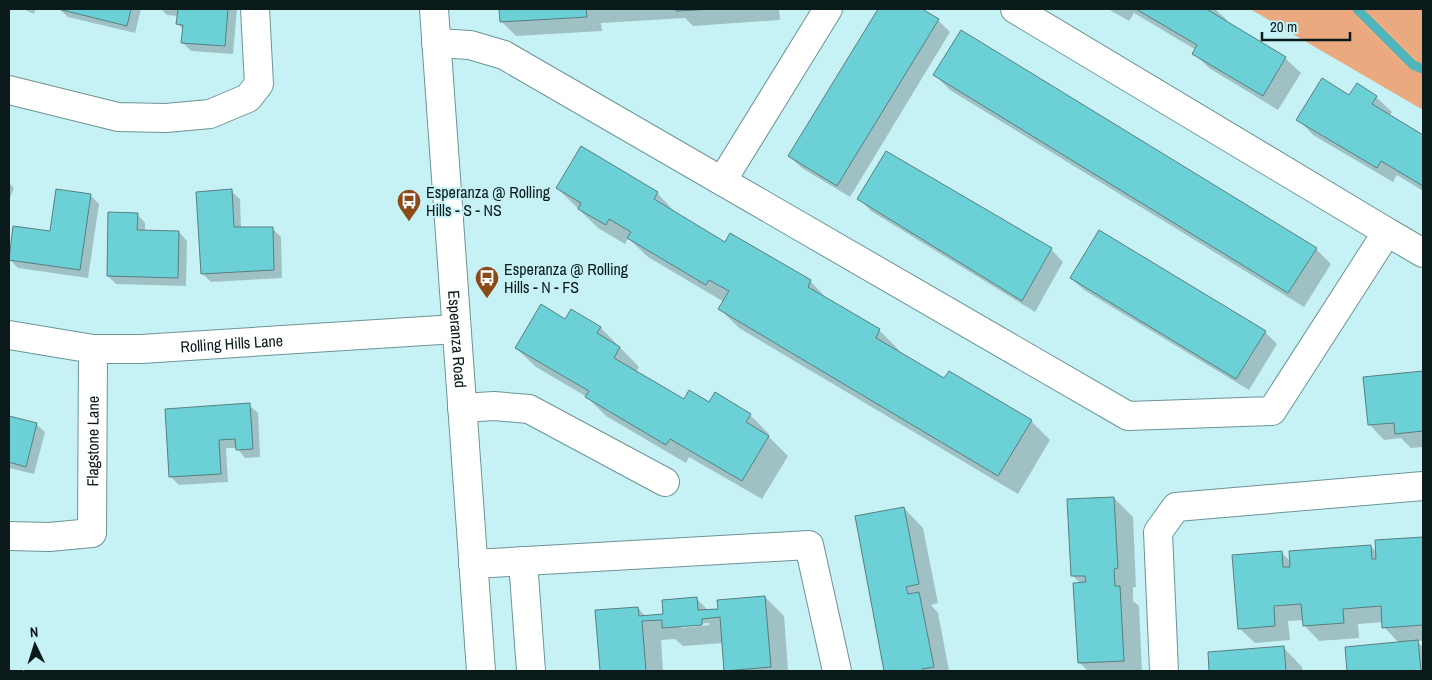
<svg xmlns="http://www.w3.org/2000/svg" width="1432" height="680" font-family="'Archivo Narrow',sans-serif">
<rect width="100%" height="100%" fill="#c7f2f5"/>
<!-- forest -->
<path fill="#eaa97f" d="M1250,9H1423V110Z"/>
<!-- shadow -->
<g fill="#0003" fill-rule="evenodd">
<path d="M23,9H36L34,14Z"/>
<path d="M59,9H141L135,33L68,17Z"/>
<path d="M161,9H237L233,54L191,51L182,42L183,29L178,24V16L167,15Z"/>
<path d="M500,9H779L780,20L693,26L685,18L601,23L602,31L516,36L501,21Z"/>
<path d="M879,9H919L938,20L950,32L850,197L802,168L789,156Z"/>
<path d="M1108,9H1215L1227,20L1226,22L1285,58L1301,73L1278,110L1209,68L1194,53L1196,50L1134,13L1129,21Z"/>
<path d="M935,75L1316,249L1331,264L1304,307L950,90Z"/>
<path d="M1350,96L1376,97L1392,112L1389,116L1423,136V191L1397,175L1393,182L1313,135L1298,119Z"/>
<path d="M9,183L14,188L9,200Z"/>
<path d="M557,188L657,193L676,213L726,243L810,281L829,301L879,330L899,350L897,352L944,380L949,372L1031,421L1050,440L1018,494L739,328L720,309L724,302L648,257L628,238L625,244L598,228Z"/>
<path d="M231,191L240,199L241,228H272L281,237L282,278L211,282L202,273Z"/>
<path d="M90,195L99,204L88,278L18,268L10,260L51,232Z"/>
<path d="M859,198L1051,249L1063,262L1035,312L871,211Z"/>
<path d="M137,214L145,223V232H179L187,241L186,286L116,284L108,276Z"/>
<path d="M1071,278L1265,332L1277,344L1249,390L1084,290Z"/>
<path d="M572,310L601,328L639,367L636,372L684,400L750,415L769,434L768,436L788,456L762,499L689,457L686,463L606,416L587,397L536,367L516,348L566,320Z"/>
<path d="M1423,373V447L1411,448L1401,438L1384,440L1369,424L1364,378Z"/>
<path d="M249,405L258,413L260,457L245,458L237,448H226L228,482L179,485L171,477Z"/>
<path d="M9,417L36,424L45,432L34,474L9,468Z"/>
<path d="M1114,498L1133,517L1136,587H1133V601L1139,606L1142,671H1088L1079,662L1080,583L1072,575Z"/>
<path d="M904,508L923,528L938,603L931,605L938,613L949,671H886L856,517Z"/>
<path d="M1423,538V641H1417L1423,647V671H1349L1346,648L1399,643L1384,627L1383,622L1358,624L1359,638L1319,641L1304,625V620L1288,621L1290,640L1255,643L1239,628L1281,552L1291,562L1371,546L1377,553L1376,541Z"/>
<path d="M765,597L784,616L788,671H727L723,643L683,646L675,639L661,640L663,671H601L596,611L638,608L646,617L664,615L697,599L709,611L719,610ZM709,623V625L681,628V625Z"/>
<path d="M1283,647L1302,667L1303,671H1210L1209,654Z"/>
</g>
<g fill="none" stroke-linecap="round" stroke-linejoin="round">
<!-- stream -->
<path stroke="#4eb5bb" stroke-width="9" d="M1357,9L1413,65L1423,69"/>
</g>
<!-- building -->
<g fill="#6cd1d7" stroke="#577f81">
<path d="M58,9H131L127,26Z"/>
<path d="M176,9H228L225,46L181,43L183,25L176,24L178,9Z"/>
<path d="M499,9H586L587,17L500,22Z"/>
<path d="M676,9H716L676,11Z"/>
<path d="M878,9H922L939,19L837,186L788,156Z"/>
<path d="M1136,9H1209L1208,10L1286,57L1263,96L1192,54L1197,45Z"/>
<path d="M961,30L1317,248L1288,293L933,75Z"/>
<path d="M1322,78L1349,95L1357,83L1377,96L1372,104L1423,135V186L1381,161L1377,168L1296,120Z"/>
<path d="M581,146L658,192L654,199L725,242L730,233L811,280L808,287L880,329L876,338L944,378L949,371L1032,420L998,476L718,309L729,291L709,280L706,285L627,238L631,232L609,219L606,225L578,209L581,203L556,188Z"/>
<path d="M886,151L1052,248L1022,301L857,199Z"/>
<path d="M56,189L91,194L80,270L9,260L13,226L50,231Z"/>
<path d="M232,189L234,227H273L274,270L201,274L196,192Z"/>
<path d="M108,212L138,213L137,230L179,231L178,278L107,276Z"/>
<path d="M1099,230L1266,331L1236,379L1070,278Z"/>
<path d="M541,304L565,319L571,309L601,327L597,333L620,347L614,358L684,399L689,390L709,402L715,392L751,414L746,422L769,436L742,481L670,439L666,445L585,397L589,391L515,348Z"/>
<path d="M1423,371V431L1395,434L1394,423L1368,425L1363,377Z"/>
<path d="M250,403L253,449L236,450L235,439L219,440L221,474L169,477L165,409Z"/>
<path d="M9,416L37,423L26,467L9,462Z"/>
<path d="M1114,497L1118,568L1114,569L1115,586H1120L1124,661L1078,663L1073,583L1086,582L1085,576H1071L1067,499Z"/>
<path d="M904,507L919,584L906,587L908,594L919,592L934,667L922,669V671H884L855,516Z"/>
<path d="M1423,537V625L1382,628L1381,606L1343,609L1344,623L1303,626L1301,604L1274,606L1275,626L1238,629L1232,555L1282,551L1283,567H1290L1289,551L1371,545L1372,559H1376L1375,540Z"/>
<path d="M765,596L771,667L724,671L720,617L702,619V625L662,628V620L642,621L646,671H600L595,610L638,607L639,616L663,614L662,600L697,597L698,610L718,609L717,600Z"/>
<path d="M1418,640L1421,671H1347L1345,647Z"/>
<path d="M1284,646L1286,671H1209L1208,652Z"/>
</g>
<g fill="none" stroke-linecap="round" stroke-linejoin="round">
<defs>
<g id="minor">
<path id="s1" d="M434,9L481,671"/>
<path d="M436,43L470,45L504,55L1128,416L1272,411L1387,232L1015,9"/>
<path d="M9,90L118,117L166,118L210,114L248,98L259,84L255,9"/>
<path d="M722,181L828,9"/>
<path d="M1387,232L1423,253"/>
<path id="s2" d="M9,335L93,349H141L456,329"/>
<path d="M462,408L494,406L529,409L665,482"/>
<path id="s3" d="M9,536L49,537L92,533L93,349"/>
<path d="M523,561L531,671"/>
<path d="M473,564L809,545L837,671"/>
<path d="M1164,671L1158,532L1176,507L1423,486"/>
</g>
</defs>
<!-- minor casing -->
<use href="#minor" stroke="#6c9496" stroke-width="30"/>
<!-- minor -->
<use href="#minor" stroke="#fff" stroke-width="28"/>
</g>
<!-- icons -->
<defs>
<symbol id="bus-pin" viewBox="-11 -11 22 30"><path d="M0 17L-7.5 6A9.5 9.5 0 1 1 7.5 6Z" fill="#8b4a17" stroke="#c7f2f5"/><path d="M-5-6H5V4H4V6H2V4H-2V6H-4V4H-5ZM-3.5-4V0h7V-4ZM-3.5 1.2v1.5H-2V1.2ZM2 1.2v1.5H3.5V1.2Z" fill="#fff"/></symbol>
</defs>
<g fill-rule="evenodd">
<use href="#bus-pin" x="395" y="187" width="28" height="38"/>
<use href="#bus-pin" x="473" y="264" width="28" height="38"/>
</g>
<g text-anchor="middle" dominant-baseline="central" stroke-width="4" stroke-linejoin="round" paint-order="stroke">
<!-- poi labels -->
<g font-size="16" fill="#0a1a1b" stroke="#c7f2f5" text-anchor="start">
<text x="426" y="192">Esperanza @ Rolling<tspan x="426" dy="18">Hills - S - NS</tspan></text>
<text x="504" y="269">Esperanza @ Rolling<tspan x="504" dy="18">Hills - N - FS</tspan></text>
</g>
<!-- street labels -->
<g font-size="16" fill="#0a1a1b" stroke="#c7f2f5">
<text stroke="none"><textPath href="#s1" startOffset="331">Esperanza Road</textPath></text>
<text stroke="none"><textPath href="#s2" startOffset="224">Rolling Hills Lane</textPath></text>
<text stroke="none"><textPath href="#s3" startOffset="175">Flagstone Lane</textPath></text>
</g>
</g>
<!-- border -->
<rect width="1432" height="680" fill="none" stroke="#0a1a1b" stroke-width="20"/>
<!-- north arrow -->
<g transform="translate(35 645) rotate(356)" stroke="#c7f2f5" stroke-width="4" paint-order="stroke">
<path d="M0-4L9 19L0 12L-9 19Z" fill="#0a1a1b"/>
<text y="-8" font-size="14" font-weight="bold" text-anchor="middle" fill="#0a1a1b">N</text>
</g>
<!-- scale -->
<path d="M1262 32v8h88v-8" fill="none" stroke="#0a1a1b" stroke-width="2.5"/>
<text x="1270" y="32" font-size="15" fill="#0a1a1b" stroke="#c7f2f5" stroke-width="4" paint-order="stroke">20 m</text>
</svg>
